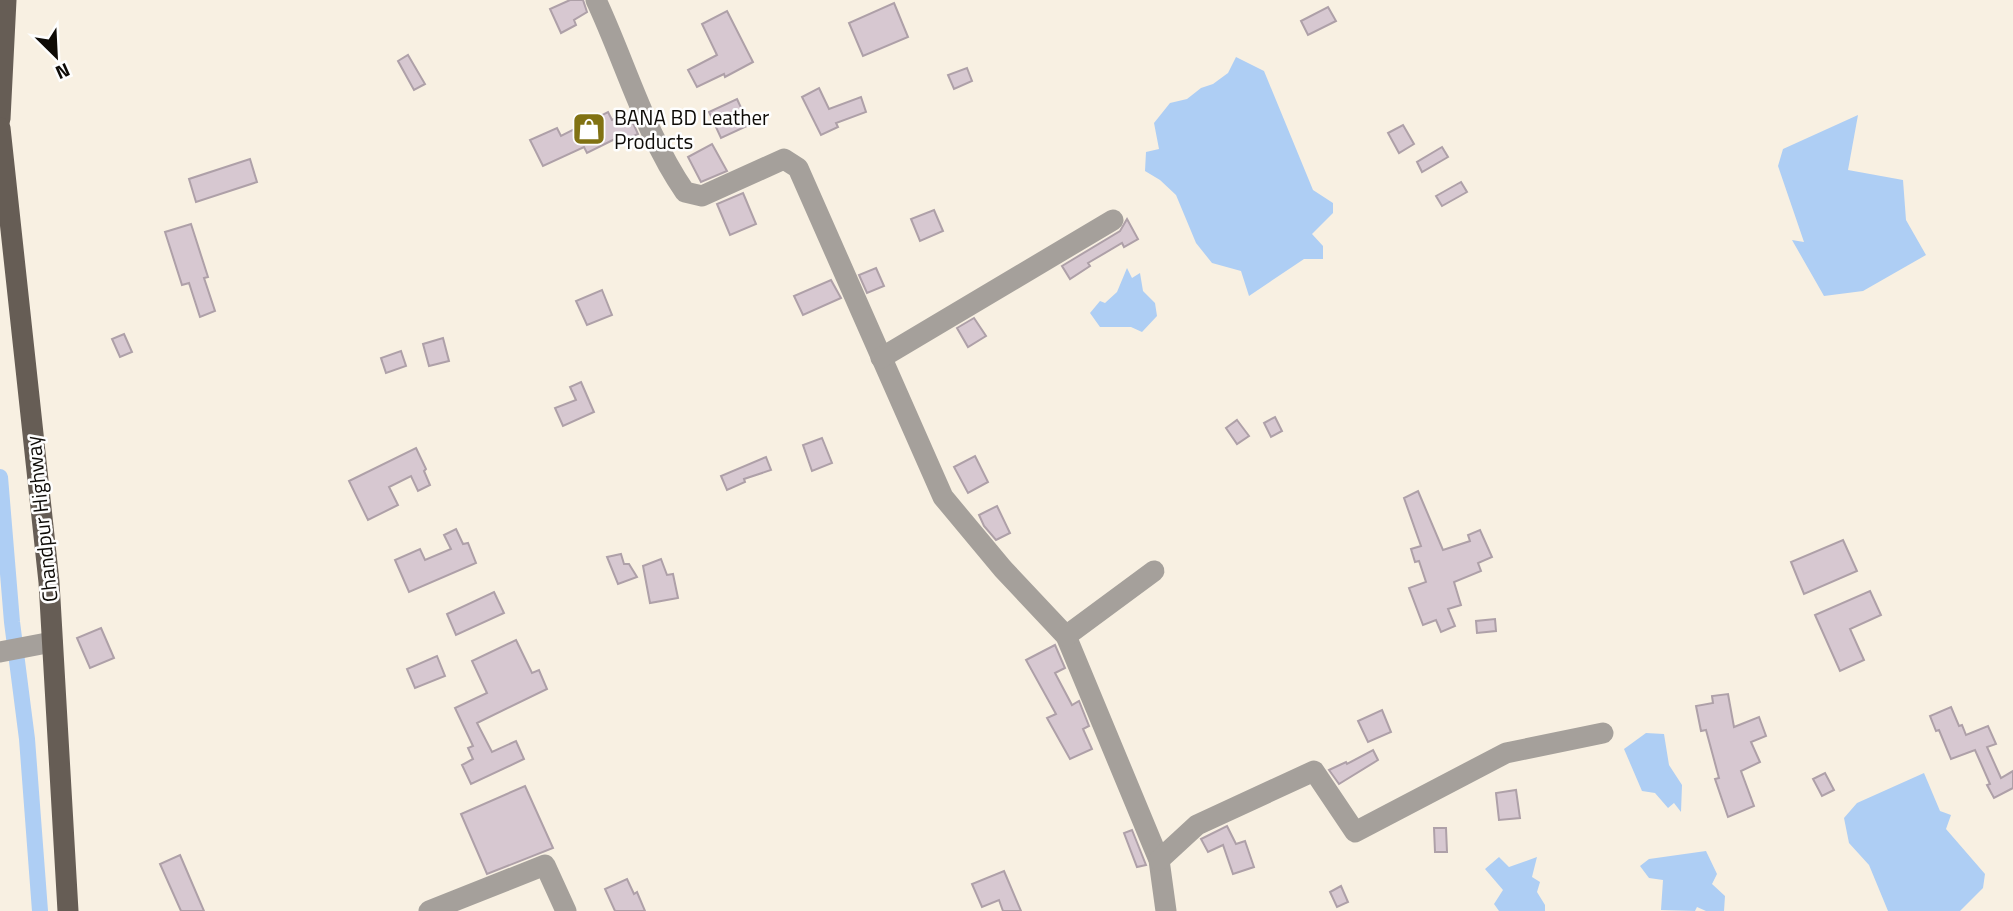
<svg xmlns="http://www.w3.org/2000/svg" width="2013" height="911" font-family="'Titillium Web',sans-serif">
<rect width="100%" height="100%" fill="#f8f0e2"/>
<!-- water -->
<g fill="#aecef4">
<path d="M1236,57L1264,71L1313,190L1333,203V213L1312,234L1323,246V259H1304L1249,296L1241,271L1212,263L1196,243L1176,195L1160,180L1145,171L1146,152L1159,149L1154,123L1170,103L1187,99L1201,88L1213,84L1228,73Z"/>
<path d="M1858,115L1848,170L1903,180L1906,220L1926,255L1863,291L1824,296L1792,240L1804,242L1778,166L1783,149Z"/>
<path d="M1127,268L1132,278L1140,273L1143,291L1155,303L1157,316L1142,332L1131,327H1100L1090,313L1100,301L1105,303L1117,292Z"/>
<path d="M1646,733L1664,734L1669,765L1682,785L1681,812L1674,803L1668,808L1655,793L1642,791L1624,749Z"/>
<path d="M1924,773L1940,811L1951,815L1946,829L1985,874L1983,888L1960,911H1888L1869,865L1849,843L1844,818L1857,803Z"/>
<path d="M1706,851L1717,874L1712,884L1725,896L1724,911H1706L1697,907L1695,911L1661,910L1663,880L1649,878L1640,866L1649,859Z"/>
<path d="M1499,857L1509,867L1537,857L1532,877L1540,882L1537,892L1545,905V911H1499L1494,904L1503,890L1485,869Z"/>
</g>
<g fill="none" stroke-linecap="round" stroke-linejoin="round">
<!-- canal -->
<path stroke="#aecef4" stroke-width="16" d="M0,477L12,622L27,739L40,911"/>
</g>
<!-- building -->
<g fill="#d7c8d1" stroke="#aea0a8" stroke-width="2">
<path d="M570,0H583L587,12L574,20L576,25L561,33L550,9Z"/>
<path d="M894,3L908,37L863,56L849,23Z"/>
<path d="M1328,7L1336,21L1308,35L1301,21Z"/>
<path d="M727,11L753,62L725,77L724,74L697,87L688,70L717,55L702,24Z"/>
<path d="M408,55L425,84L414,90L398,61Z"/>
<path d="M967,68L972,81L954,89L948,75Z"/>
<path d="M819,88L829,109L861,97L866,112L836,123L838,127L821,135L802,97Z"/>
<path d="M737,99L749,125L721,138L709,112Z"/>
<path d="M608,112L612,120L625,114L630,125L633,123L638,134L625,140L623,135L587,153L584,147L543,166L530,140L557,128L561,136Z"/>
<path d="M1403,125L1414,144L1399,153L1388,133Z"/>
<path d="M712,144L727,171L701,182L688,157Z"/>
<path d="M1442,147L1448,157L1422,172L1417,162Z"/>
<path d="M250,159L257,182L196,202L189,179Z"/>
<path d="M1461,182L1467,192L1442,206L1436,196Z"/>
<path d="M743,193L756,224L730,235L717,204Z"/>
<path d="M934,210L943,231L920,241L911,219Z"/>
<path d="M1127,219L1138,239L1124,247L1122,243L1088,263L1090,266L1070,279L1062,266L1120,231Z"/>
<path d="M191,224L208,277L204,278L215,311L200,317L189,283L182,285L165,232Z"/>
<path d="M876,268L884,286L867,293L859,275Z"/>
<path d="M831,280L841,298L803,315L794,296Z"/>
<path d="M602,290L612,315L587,325L576,301Z"/>
<path d="M974,318L986,336L968,347L957,328Z"/>
<path d="M124,334L132,352L120,357L112,339Z"/>
<path d="M443,338L449,361L429,366L423,344Z"/>
<path d="M401,351L406,366L386,373L381,358Z"/>
<path d="M581,382L594,412L563,426L555,408L576,400L570,387Z"/>
<path d="M1275,417L1282,431L1271,437L1264,423Z"/>
<path d="M1237,420L1249,436L1237,444L1226,428Z"/>
<path d="M822,438L832,463L812,471L803,445Z"/>
<path d="M416,448L426,469L424,471L430,485L418,491L411,476L389,487L398,505L368,520L349,481Z"/>
<path d="M975,456L988,482L968,493L954,467Z"/>
<path d="M766,457L771,470L744,479L745,482L727,490L721,476Z"/>
<path d="M1418,491L1443,550L1470,541L1468,535L1480,530L1492,557L1478,563L1481,571L1454,582L1461,605L1448,609L1455,626L1441,632L1436,620L1423,625L1409,588L1426,582L1419,561L1415,562L1411,549L1421,546L1404,498Z"/>
<path d="M997,506L1010,533L996,540L984,526L979,515Z"/>
<path d="M456,529L463,544L468,543L476,563L409,592L395,560L420,549L425,560L451,549L444,535Z"/>
<path d="M1843,540L1857,571L1804,594L1791,562Z"/>
<path d="M621,554L624,564H629L637,577L618,584L607,557Z"/>
<path d="M661,559L667,575L673,574L678,598L650,603L643,566Z"/>
<path d="M1870,591L1881,615L1850,629L1864,660L1840,671L1815,615Z"/>
<path d="M494,592L504,613L456,635L447,614Z"/>
<path d="M1495,619L1496,631L1477,633L1476,621Z"/>
<path d="M101,628L114,658L90,668L77,638Z"/>
<path d="M516,640L532,673L539,670L547,689L477,723L492,752L516,741L524,759L471,784L462,765L473,759L468,748L473,746L455,708L487,693L472,661Z"/>
<path d="M1055,645L1065,668L1055,673L1072,705L1079,701L1089,726L1083,729L1092,749L1070,759L1047,718L1056,714L1026,660Z"/>
<path d="M437,656L445,676L415,688L407,669Z"/>
<path d="M1728,694L1734,727L1759,717L1766,736L1751,742L1760,762L1741,771L1754,806L1728,817L1715,779L1719,778L1706,730L1701,731L1696,706L1713,703L1712,696Z"/>
<path d="M1951,707L1959,726L1962,725L1966,735L1988,726L1996,744L1987,747L2001,778L2013,771V788L1994,798L1987,785L1990,784L1975,750L1951,759L1939,730L1936,731L1930,716Z"/>
<path d="M1382,710L1391,732L1368,742L1358,721Z"/>
<path d="M1373,750L1378,760L1339,784L1329,770L1346,762L1347,764Z"/>
<path d="M1825,773L1834,790L1822,796L1813,779Z"/>
<path d="M525,786L553,848L487,874L461,814Z"/>
<path d="M1516,790L1520,818L1499,820L1496,793Z"/>
<path d="M1227,826L1236,844L1245,841L1254,867L1233,874L1223,845L1208,852L1201,839Z"/>
<path d="M1434,828H1446L1447,852H1435Z"/>
<path d="M1132,830L1146,865L1137,867L1124,833Z"/>
<path d="M180,855L204,911H181L160,864Z"/>
<path d="M1004,871L1021,911H1003L999,900L982,907L972,884Z"/>
<path d="M627,879L634,894L637,892L645,911H615L605,889Z"/>
<path d="M1341,886L1348,902L1337,907L1330,892Z"/>
</g>
<g fill="none" stroke-linecap="round" stroke-linejoin="round">
<!-- minor -->
<g stroke="#a5a09b" stroke-width="21">
<path d="M596,0C625,62 646,136 685,192L702,196L784,159L798,168L943,497L1003,569L1066,636L1159,860L1166,911"/>
<path d="M881,358L1113,220"/>
<path d="M1066,636L1154,571"/>
<path d="M0,652L52,642"/>
<path d="M1159,860L1197,825L1314,771L1355,832L1506,753L1603,733"/>
<path d="M429,911L545,865L566,911"/>
</g>
<!-- major -->
<g stroke="#665d55" stroke-width="21">
<path d="M0,119L6,0"/>
<path d="M0,128L49,582L68,911"/>
</g>
</g>
<!-- icons -->
<defs>
<symbol id="shop-square" viewBox="-11 -11 22 22"><rect x="-9" y="-9" width="18" height="18" rx="4" fill="#817213" stroke="#fefefe"/><path d="M-5-2.5h2.3a2.7 3.5 0 0 1 5.4 0H5L5.5 6h-11ZM-1.5-2.5h3a1.5 2.3 0 0 0-3 0Z" fill="#fff"/></symbol>
</defs>
<g fill-rule="evenodd">
<use href="#shop-square" x="570" y="110" width="38" height="38"/>
</g>
<g text-anchor="middle" dominant-baseline="central" stroke-width="5" stroke-linejoin="round" paint-order="stroke">
<!-- poi labels -->
<g font-size="21" fill="#0e0b07" stroke="#fefefe" text-anchor="start">
<text x="614" y="117">BANA BD Leather<tspan x="614" dy="24">Products</tspan></text>
</g>
<!-- street labels -->
<g font-size="21" fill="#0e0b07" stroke="#fefefe">
<text transform="translate(41 519) rotate(-96)">Chandpur Highway</text>
</g>
</g>
<!-- north arrow -->
<g transform="translate(56 56) rotate(156)" stroke="#fefefe" stroke-width="5" paint-order="stroke">
<path d="M0-5L12 26L0 18L-12 26Z" fill="#0e0b07"/>
<text y="-10" font-size="19" font-weight="bold" text-anchor="middle" fill="#0e0b07">N</text>
</g>
</svg>
